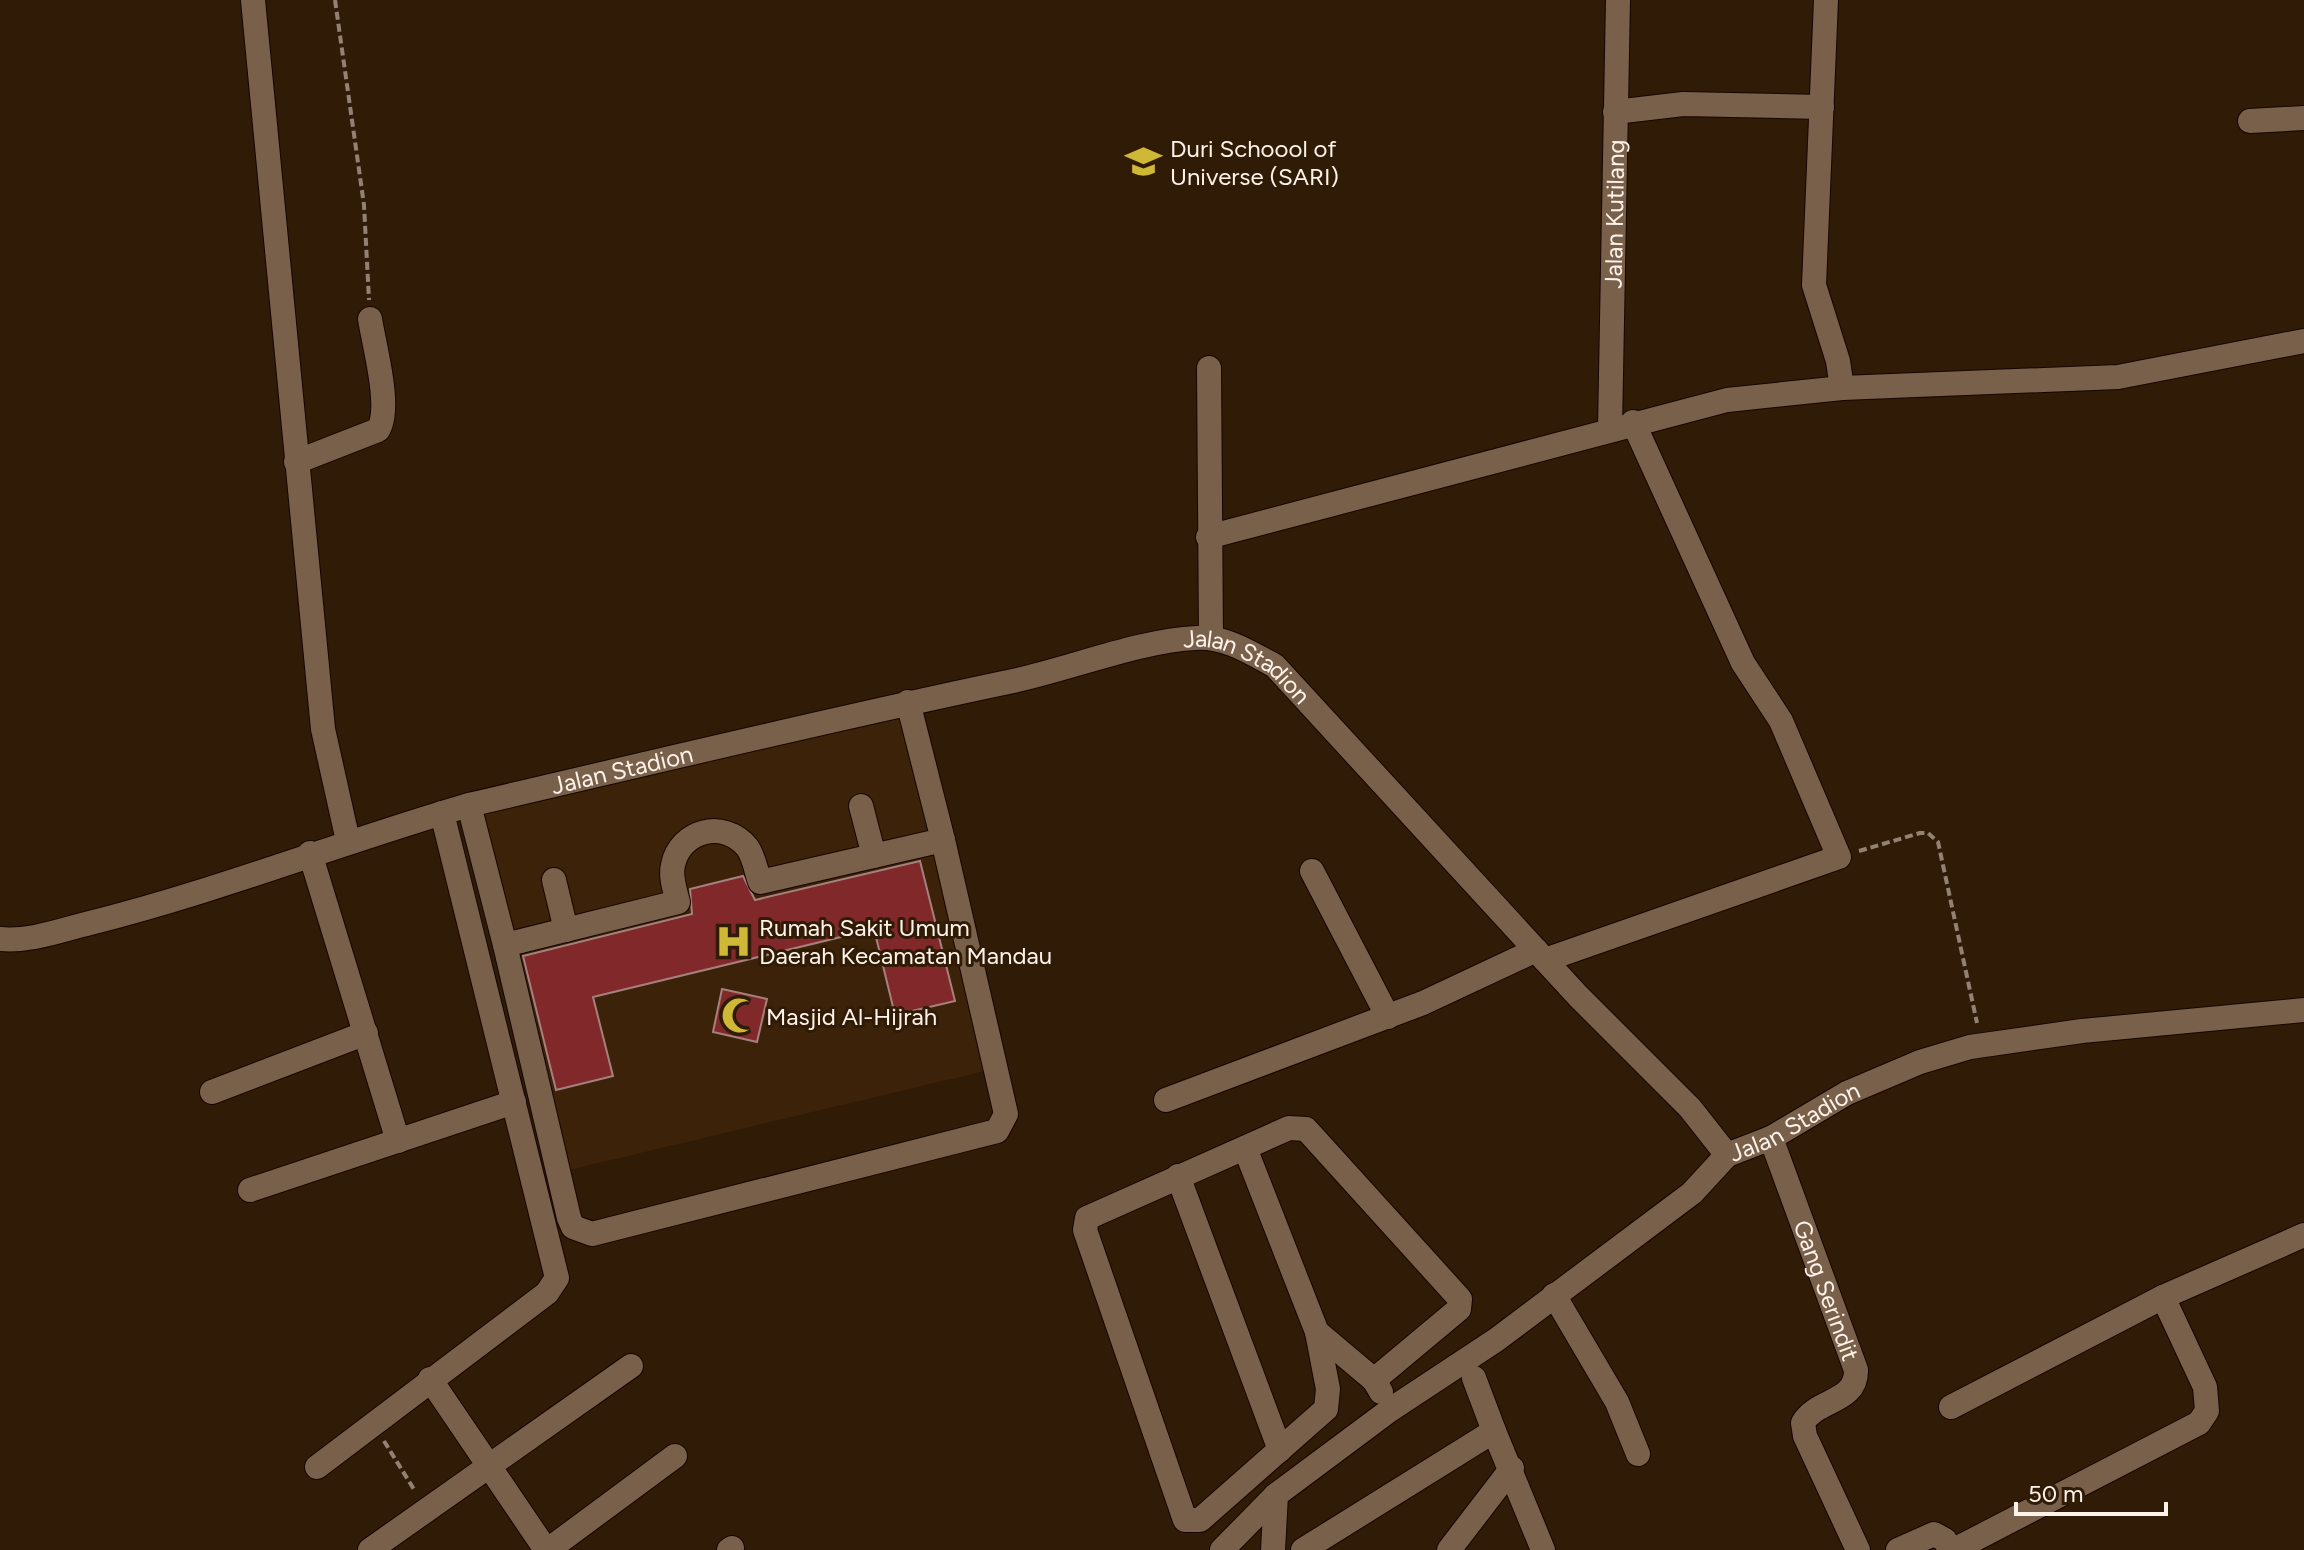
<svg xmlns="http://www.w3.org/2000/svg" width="2304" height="1550" font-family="Figtree,sans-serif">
<rect width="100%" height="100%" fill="#301b07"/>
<!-- built -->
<path fill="#3c2208" d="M902,711L989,1070L565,1171L478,812Z"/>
<!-- building -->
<g fill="#81282a" stroke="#a5817e" stroke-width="2">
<path d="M920,861L955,1001L895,1015L874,929L593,997L613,1076L556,1090L523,956L692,914L690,889L743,876L755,900Z"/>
<path d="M722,989L767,999L757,1042L713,1032Z"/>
</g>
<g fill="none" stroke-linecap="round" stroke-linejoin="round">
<defs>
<g id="minor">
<path d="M253,0L323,729L348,841"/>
<path d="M1826,0L1814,285L1838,361L1842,388"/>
<path d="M1615,112L1683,104L1822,107"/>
<path d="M2250,121L2304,118"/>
<path d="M1209,368L1211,638"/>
<path id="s1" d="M1610,428L1618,0"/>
<path d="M296,462L378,430C392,409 374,345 370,319"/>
<path d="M1208,537L1727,400L1842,388L2118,377L2304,341"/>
<path d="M469,805L505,945L678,902C675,890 670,877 673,865C680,830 724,819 747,847C754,856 756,871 760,882L943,840L908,702"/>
<path d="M861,806L874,856"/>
<path d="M310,853L398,1141"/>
<path d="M1312,871L1388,1017"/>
<path d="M554,880L566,930"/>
<path id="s2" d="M0,939C30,942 61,930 90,923C218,891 342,842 469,805C650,763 831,719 1013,681C1069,669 1142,640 1196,638C1225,636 1251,653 1275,666L1578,996L1690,1108L1727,1155L1771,1138L1847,1093L1920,1062L1970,1047L2082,1031L2304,1010"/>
<path d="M505,945L569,1218L573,1227L592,1234L997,1131L1006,1114L943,840"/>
<path d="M1545,960L1839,857L1781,721L1743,663L1633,422"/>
<path d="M212,1092L366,1033"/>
<path d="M1166,1100L1423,1003L1536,950"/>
<path id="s3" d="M1771,1138L1856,1370C1857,1403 1816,1399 1803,1423L1805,1436L1858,1550"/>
<path d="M1245,1148L1317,1332L1374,1380L1381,1392"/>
<path d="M1178,1176L1280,1450"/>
<path d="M250,1190L514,1102"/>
<path d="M1554,1295L1617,1402L1638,1454"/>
<path d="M1317,1332L1328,1389L1326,1409L1200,1520H1185L1085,1230L1087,1218L1289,1128L1306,1129L1460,1299L1459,1309L1374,1380"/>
<path d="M1474,1378L1494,1431"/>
<path d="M430,1379L546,1550"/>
<path d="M1951,1407L2163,1297"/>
<path d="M317,1467L547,1293L557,1278L442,813"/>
<path d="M370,1550L631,1366"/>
<path d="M548,1550L675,1456"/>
<path d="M729,1550L732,1548"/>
<path d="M1222,1550L1276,1495L1390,1410L1496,1340L1692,1193L1727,1155"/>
<path d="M1273,1550L1276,1495"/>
<path d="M1303,1550L1494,1431L1543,1550"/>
<path d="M1449,1550L1512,1468"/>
<path d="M1898,1550L1934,1534L1945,1540L1950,1550"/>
<path d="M1954,1550L2199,1423L2207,1411L2205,1387L2163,1297L2304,1235"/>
</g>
</defs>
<!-- minor casing -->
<use href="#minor" stroke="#170500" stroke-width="26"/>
<!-- path -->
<g stroke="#938274" stroke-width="4" stroke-dasharray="8 4" stroke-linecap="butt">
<path d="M335,0L364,205L369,300"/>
<path d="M1859,851L1920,833H1928L1938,842L1977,1023"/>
<path d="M384,1441L415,1491"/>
</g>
<!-- minor -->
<use href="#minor" stroke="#79604b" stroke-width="24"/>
</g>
<!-- icons -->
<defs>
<symbol id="school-bare" viewBox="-9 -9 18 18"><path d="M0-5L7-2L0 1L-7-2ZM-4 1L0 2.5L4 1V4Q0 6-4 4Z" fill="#d0b837" stroke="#301b07" stroke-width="2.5" paint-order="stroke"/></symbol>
<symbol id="hospital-bare" viewBox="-9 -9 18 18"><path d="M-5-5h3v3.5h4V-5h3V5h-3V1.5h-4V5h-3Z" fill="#d0b837" stroke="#301b07" stroke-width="2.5" paint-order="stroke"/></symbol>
<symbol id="mosque-bare" viewBox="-9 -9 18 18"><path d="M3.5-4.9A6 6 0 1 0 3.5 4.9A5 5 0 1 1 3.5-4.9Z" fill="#d0b837" stroke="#301b07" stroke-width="2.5" paint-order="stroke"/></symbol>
</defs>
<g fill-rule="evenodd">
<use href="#school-bare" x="1118" y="136" width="51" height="51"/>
<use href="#hospital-bare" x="708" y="916" width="51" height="51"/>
<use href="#mosque-bare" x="714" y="990" width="51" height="51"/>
</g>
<g text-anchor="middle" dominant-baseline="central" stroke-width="6" stroke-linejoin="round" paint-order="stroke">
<!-- poi labels -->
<g font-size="24" fill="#fef2e9" stroke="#301b07" text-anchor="start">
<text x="1170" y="148">Duri Schoool of<tspan x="1170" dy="28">Universe (SARI)</tspan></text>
<text x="759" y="927">Rumah Sakit Umum<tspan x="759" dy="28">Daerah Kecamatan Mandau</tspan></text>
<text x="766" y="1016">Masjid Al-Hijrah</text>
</g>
<!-- street labels -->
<g font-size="24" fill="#fef2e9" stroke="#301b07">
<text stroke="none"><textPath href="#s1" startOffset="214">Jalan Kutilang</textPath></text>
<text stroke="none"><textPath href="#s2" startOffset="1294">Jalan Stadion</textPath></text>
<text stroke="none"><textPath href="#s2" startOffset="646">Jalan Stadion</textPath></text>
<text stroke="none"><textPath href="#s2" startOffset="2062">Jalan Stadion</textPath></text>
<text stroke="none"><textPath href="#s3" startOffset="162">Gang Serindit</textPath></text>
</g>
</g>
<!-- scale -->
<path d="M2016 1502v12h150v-12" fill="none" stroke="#fef2e9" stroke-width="4"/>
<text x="2028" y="1502" font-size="24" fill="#fef2e9" stroke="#301b07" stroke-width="6" paint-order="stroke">50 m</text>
</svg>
